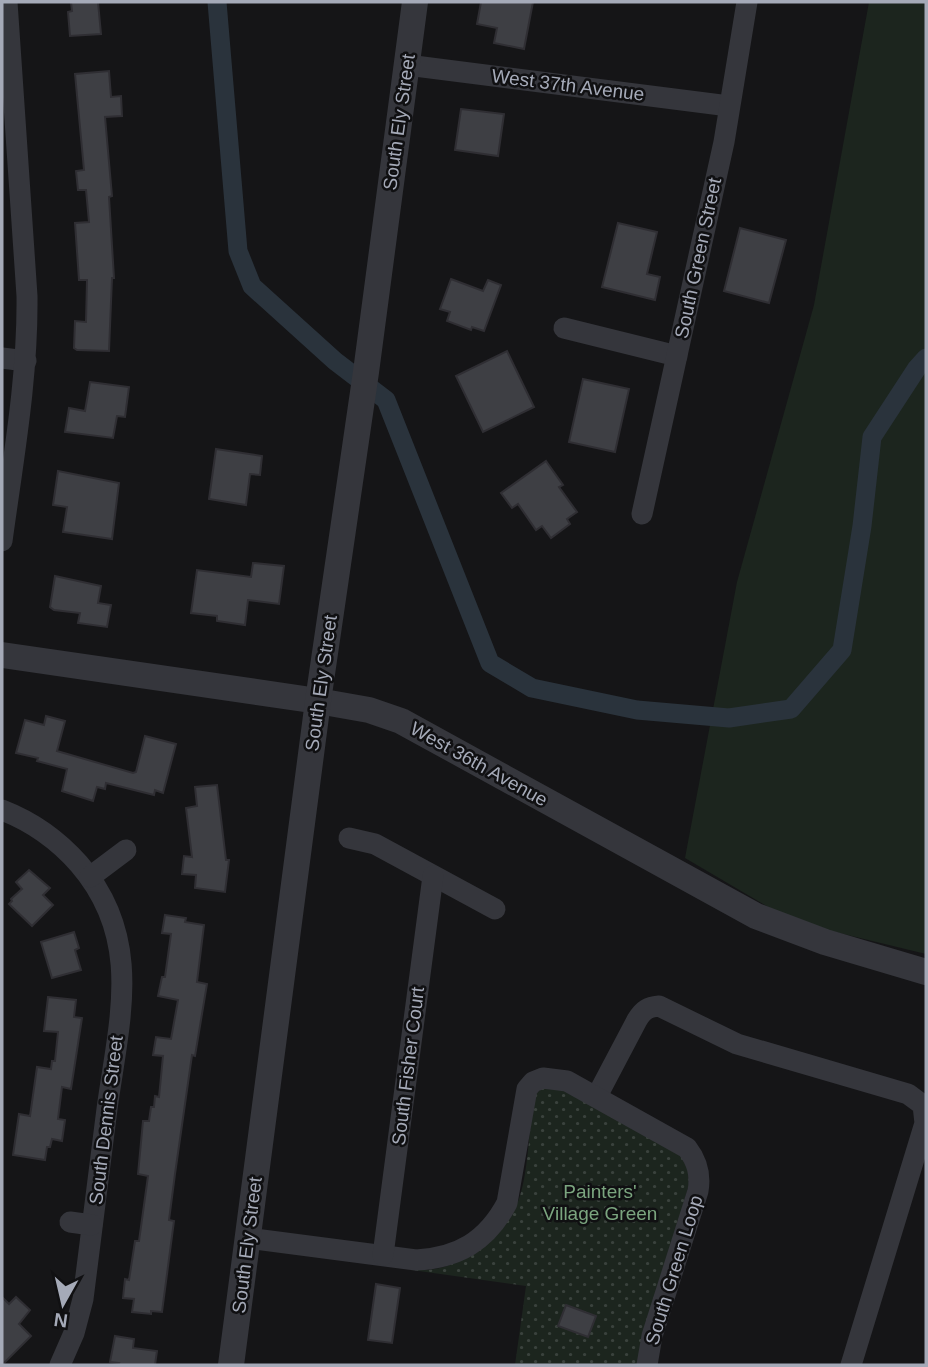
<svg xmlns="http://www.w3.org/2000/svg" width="928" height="1367" font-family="Helvetica,sans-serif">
<defs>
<pattern id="park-dots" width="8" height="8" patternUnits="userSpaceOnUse" patternTransform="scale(1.75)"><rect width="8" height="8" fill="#1c251e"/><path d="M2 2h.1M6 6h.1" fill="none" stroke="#3a423d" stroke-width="1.8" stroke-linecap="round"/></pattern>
</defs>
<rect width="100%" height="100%" fill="#151517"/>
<!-- grass -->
<path fill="#1c251e" d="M869,2H926V954L794,922L685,858L737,582L814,305Z"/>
<!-- park -->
<path fill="url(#park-dots)" d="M542,1088L562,1089L678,1153L688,1163L689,1184L638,1365H515L526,1286L412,1270C426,1270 441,1270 454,1263C471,1255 513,1216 519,1199C528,1174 529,1131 533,1103L535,1095Z"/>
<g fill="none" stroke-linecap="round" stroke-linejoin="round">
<!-- canal -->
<path stroke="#2a333c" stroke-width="19" d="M217,2L238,251L252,286L335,361L386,400L490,663L532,688L637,710L729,718L791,709L842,650L862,526L872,437L917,368L926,358"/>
</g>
<!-- building -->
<g fill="#3e3f44" stroke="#2f2e33" stroke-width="2">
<path d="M71,2H98L101,34L70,36L68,12L72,11Z"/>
<path d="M481,2H533L524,49L494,43L497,28L477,24Z"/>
<path d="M109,71L111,97L121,96L122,116L105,117L112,196L109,197L114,278H112L109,351L77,350L74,348L75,321L86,322L87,280H79L75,223L89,222L86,190H78L76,171L84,170L75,74Z"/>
<path d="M461,109L504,114L498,156L455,150Z"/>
<path d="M618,223L657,232L647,274L660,277L655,300L602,287Z"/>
<path d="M740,228L786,240L769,303L724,291Z"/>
<path d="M451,279L483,291L488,280L501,285L484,331L472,327L471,330L447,321L450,312L440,309Z"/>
<path d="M507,351L534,407L483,432L456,376Z"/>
<path d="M583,379L629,389L615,452L569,442Z"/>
<path d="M90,382L129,387L125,417L117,416L113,438L65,432L69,408L85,411Z"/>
<path d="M216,449L262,456L260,475L250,474L246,505L209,499Z"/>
<path d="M546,461L563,485L559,487L577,512L567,519L570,524L551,538L542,526L536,530L518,504L512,508L501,493Z"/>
<path d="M58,471L119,483L112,539L63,532L67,507L53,505Z"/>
<path d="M253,563L284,566L279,604L248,600L245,625L217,621V616L191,613L197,570L251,577Z"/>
<path d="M55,576L101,586L98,603L111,605L107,627L78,623L80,613L54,610L50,607Z"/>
<path d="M46,716L65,721L57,751L133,773L136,772L145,736L176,744L163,793L155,790L154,795L106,783L105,789L97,787L93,801L62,791L67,769L37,761L38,758L16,753L25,720L44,725Z"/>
<path d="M217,785L226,860H229L225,892L195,888L196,875L182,874L184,856L192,857L186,808L197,806L195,787Z"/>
<path d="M29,870L50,888L43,895L53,905L32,926L9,904L12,901L11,899L22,889L16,882Z"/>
<path d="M165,915L186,918L185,922L204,925L197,982L207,984L195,1056L192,1055L175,1174L169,1220L174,1221L162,1312L151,1311V1314L132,1312L134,1299L123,1298L125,1279L129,1280L135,1241H139L148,1176L138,1174L143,1121H149L151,1107H154L155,1096L159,1097L163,1056L153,1055L156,1037L171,1039L178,1000L158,996L162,977H165L171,934L162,933Z"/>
<path d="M74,932L79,948L75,950L81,970L52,978L41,942Z"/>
<path d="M48,997L76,1000L74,1017L82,1018L71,1089L62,1087L58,1119L65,1120L62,1141L52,1139L50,1147H47L45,1160L13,1155L19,1114L30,1116L37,1067L51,1069L52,1061H55L58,1032L44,1031Z"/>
<path d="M376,1284L400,1288L392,1343L368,1340Z"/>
<path d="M2,1297L9,1304L16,1297L30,1310L19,1324L31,1336L2,1365Z"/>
<path d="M566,1305L596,1316L588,1337L558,1326Z"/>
<path d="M115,1336L134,1339L133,1348L157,1351L155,1365H118L119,1363L110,1362Z"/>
</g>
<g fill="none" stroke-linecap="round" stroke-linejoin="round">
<!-- minor -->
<g stroke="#35363c" stroke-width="21">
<path d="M407,65L729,106"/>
<path d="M564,328L677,356"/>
<path d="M2,358L26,361"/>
<path d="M642,514L724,142L747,2"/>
<path d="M2,541C13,460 28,378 27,296L7,2"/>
<path d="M2,810C33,822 57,839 79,864C144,939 119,1020 107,1109C99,1172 91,1236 83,1299L74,1333L60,1365"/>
<path d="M349,838L375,844L495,909"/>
<path d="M90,877L126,850"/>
<path d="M597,1096L637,1020C643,1010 648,1007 659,1006L737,1044L908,1094L923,1105L925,1123L851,1365"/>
<path d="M70,1222L92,1225"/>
<path d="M248,1238L416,1260C458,1258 487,1241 507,1203L527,1089L533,1082L543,1078L567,1081L687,1148C697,1161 701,1174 698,1191L652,1336L647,1365"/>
<path d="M383,1255L433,876"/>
</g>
<!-- tertiary -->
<g stroke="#35363c" stroke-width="26">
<path d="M2,655L318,701L369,710L401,721L756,916L825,942L926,972"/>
<path d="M231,1365L318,701L366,372L415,2"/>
</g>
</g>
<g text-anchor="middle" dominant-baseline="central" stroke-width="5" stroke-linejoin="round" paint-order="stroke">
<!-- street labels -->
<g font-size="19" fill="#a5aab8" stroke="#101012">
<text transform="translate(568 85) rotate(7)">West 37th Avenue</text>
<text transform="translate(399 122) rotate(-82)">South Ely Street</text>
<text transform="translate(698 258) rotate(-78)">South Green Street</text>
<text transform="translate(321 683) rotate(-82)">South Ely Street</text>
<text transform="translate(479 764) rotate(29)">West 36th Avenue</text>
<text transform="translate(408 1066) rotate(-83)">South Fisher Court</text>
<text transform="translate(106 1120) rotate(-83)">South Dennis Street</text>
<text transform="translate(247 1245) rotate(-83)">South Ely Street</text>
<text transform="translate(674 1270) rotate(-73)">South Green Loop</text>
</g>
<!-- park labels -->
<g font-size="19" fill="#7ba57f" stroke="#101012">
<text x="600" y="1191">Painters'<tspan x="600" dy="22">Village Green</tspan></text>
</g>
</g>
<!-- border -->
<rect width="928" height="1367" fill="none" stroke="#a5aab8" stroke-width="7"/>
<!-- north arrow -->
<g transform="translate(63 1304) rotate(188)" stroke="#101012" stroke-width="5" paint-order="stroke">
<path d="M0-5L12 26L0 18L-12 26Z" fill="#a5aab8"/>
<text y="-10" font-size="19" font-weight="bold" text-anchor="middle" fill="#a5aab8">N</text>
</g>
</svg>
